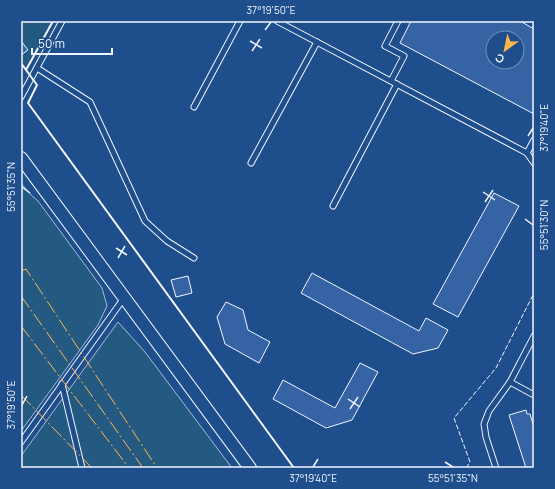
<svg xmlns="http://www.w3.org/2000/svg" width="555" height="489" font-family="Manrope,sans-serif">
<rect width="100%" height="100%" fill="#1f4e8c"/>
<!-- green -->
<g fill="#245a82" stroke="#a8bbd7">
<path d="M21,21H53L26,70L21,63Z"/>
<path d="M21,183L30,194L38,201L102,288L107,306L98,325L21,431Z"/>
<path d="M118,322L145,352L232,468H21V456Z"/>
</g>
<!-- building -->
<g fill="#3563a3" stroke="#f2f6ff" fill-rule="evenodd">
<path d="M411,21H520L534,29V114L400,43ZM493,38H517V62H493Z"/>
<path d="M21,41L28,50L21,55Z"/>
<path d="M494,193L519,206L458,317L433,304Z"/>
<path d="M312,273L419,331L426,318L448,330L438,348L413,354L301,293Z"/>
<path d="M188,276L192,293L176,297L171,280Z"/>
<path d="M226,302L243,310L248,330L270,342L259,363L225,344L217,317Z"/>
<path d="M360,363L378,372L352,420L326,428L273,399L283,380L335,408Z"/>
<path d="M526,410L527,414H530L534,427V468H526L509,415Z"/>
</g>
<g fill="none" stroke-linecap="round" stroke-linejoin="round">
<defs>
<g id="service">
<path d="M277,21L527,153L534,163"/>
<path d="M37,68L90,102L145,221L167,241L194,258"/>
<path d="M391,81L404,56L385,46L398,21"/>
<path d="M21,97L62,21"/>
<path d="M194,107L240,21"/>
<path d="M527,153L534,140"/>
<path d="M251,163L317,42"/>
<path d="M333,206L397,84"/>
<path d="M510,382L534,395"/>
<path d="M62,384L82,468"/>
<path d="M21,442L124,298"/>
<path d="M496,468L486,437L484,424L489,411L510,382L534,336"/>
</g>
<path id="tertiary" d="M21,158L250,468"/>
</defs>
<!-- service casing -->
<use href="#service" stroke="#f2f6ff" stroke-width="7"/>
<!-- tertiary casing -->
<use href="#tertiary" stroke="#f2f6ff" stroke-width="14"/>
<!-- service -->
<use href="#service" stroke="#1f4e8c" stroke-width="5"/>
<!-- tertiary -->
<use href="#tertiary" stroke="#1f4e8c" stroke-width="12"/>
<!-- fence -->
<path stroke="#f2f6ff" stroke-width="1" stroke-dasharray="5 2" stroke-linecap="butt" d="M466,468L470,462L454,418L496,368L534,293"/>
<!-- wall -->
<g stroke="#f2f6ff" stroke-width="2">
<path d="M21,63L37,85L28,103L294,468"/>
<path d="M26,70L53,21"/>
</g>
<!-- power -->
<g stroke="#ffb74d" stroke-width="1" stroke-dasharray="14 3 2 3" stroke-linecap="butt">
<path d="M21,271L26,269L157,468"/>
<path d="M21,296L143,468"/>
<path d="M21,326L129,468"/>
<path d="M21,395L92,468"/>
</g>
</g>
<!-- ticks -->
<path fill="none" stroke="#f2f6ff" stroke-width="1.5" d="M265,30L271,22M250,41L262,48M252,51L260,39M528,136L533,128M22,187L30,193M483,192L495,200M485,202L493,190M525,219L533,225M116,248L127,255M118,258L125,246M348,399L360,407M22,405L27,396M350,409L358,397M445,462L453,467M313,467L318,459"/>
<!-- border -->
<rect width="555" height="489" fill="none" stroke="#1f4e8c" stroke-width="44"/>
<!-- north arrow -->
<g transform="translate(505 50) rotate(213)"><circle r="19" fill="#1f4e8c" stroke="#7391ba"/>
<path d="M0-3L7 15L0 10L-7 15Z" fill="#ffb74d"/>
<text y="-6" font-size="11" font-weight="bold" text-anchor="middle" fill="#f2f6ff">С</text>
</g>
<!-- scale -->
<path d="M32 48v6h80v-6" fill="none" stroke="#f2f6ff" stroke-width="2"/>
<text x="38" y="48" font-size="12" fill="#f2f6ff" stroke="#1f4e8c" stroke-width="3" paint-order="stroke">50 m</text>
<rect x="22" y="22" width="511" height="445" fill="none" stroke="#f2f6ff" stroke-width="1.5"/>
<g font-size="10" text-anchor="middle" fill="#f2f6ff">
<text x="271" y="14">37°19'50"E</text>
<text transform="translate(544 128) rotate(-90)" y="4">37°19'40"E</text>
<text transform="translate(11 187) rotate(-90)" y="4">55°51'35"N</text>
<text transform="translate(544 225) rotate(-90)" y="4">55°51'30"N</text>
<text transform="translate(11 405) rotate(-90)" y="4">37°19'50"E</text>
<text x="313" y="482">37°19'40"E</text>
<text x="453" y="482">55°51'35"N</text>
</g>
</svg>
